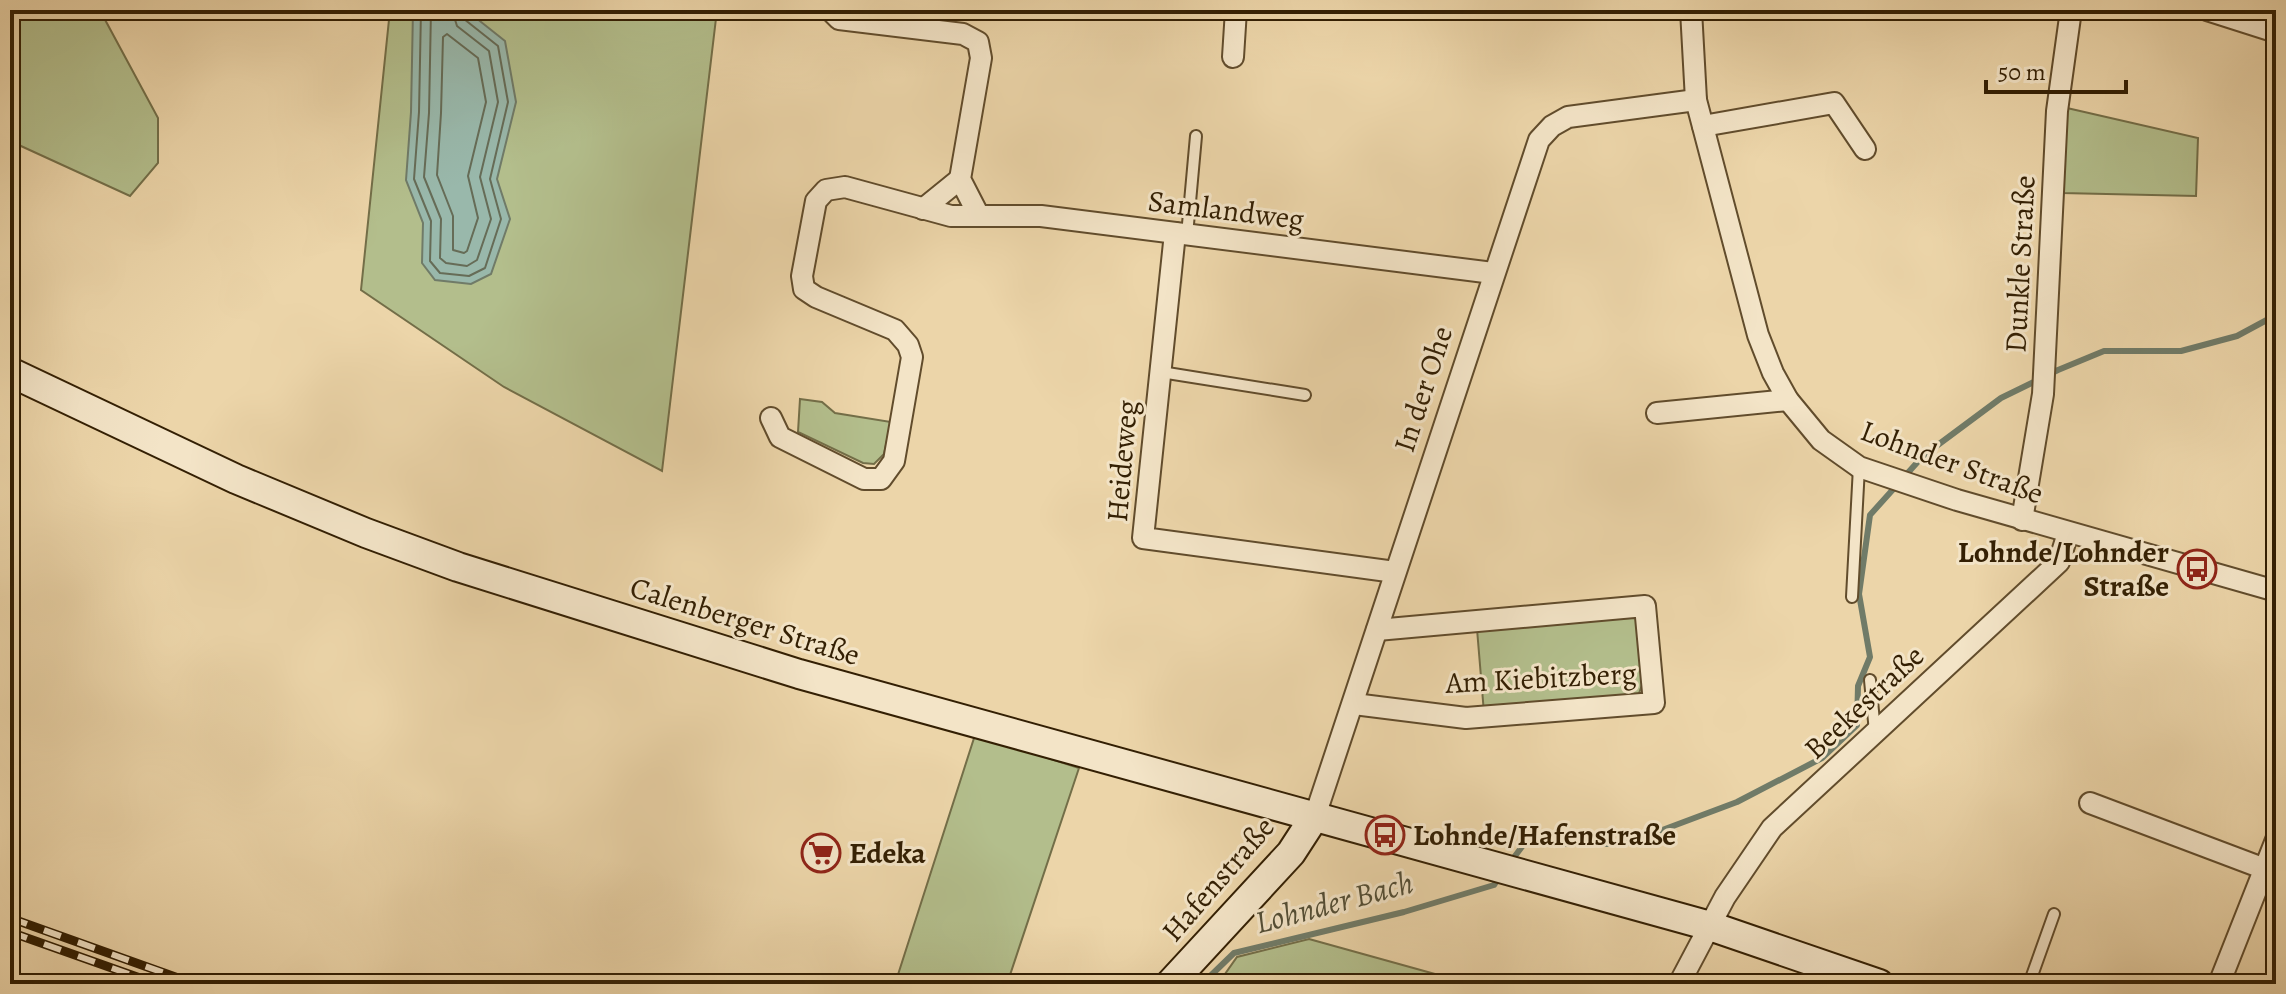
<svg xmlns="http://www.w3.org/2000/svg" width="2286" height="994" viewBox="0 0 2286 994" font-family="Alegreya,serif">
	<rect width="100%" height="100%" fill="#ecd5a9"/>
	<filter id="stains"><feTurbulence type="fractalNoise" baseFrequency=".0025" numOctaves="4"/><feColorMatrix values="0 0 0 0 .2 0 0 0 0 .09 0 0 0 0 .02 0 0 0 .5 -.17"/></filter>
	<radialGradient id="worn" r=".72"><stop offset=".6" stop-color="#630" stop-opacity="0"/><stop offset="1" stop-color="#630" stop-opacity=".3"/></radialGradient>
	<g fill="#b3be8c" stroke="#736e48" stroke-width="2">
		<path d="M10,10H96L103,16L158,118V163L130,196L10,141Z"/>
		<path d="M390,10H717L662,471L504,387L361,290Z"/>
		<path d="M2067,108L2198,138L2196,196L2062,193Z"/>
		<path d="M800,399L822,402L835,413L891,422L884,454L874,464L863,463L798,432Z"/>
		<path d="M1637,617L1643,682L1637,699L1484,713L1477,629Z"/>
		<path d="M975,735L1079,768L1007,984H895Z"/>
		<path d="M1309,939L1471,984H1218L1237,957Z"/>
	</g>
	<path fill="#99b8ab" stroke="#707b68" stroke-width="2" d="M413,10H466L505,41L516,102L497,179L510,219L491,274L471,284L435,280L422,263L423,223L406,180L411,112Z"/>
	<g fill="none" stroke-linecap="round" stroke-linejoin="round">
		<g stroke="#666c57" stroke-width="2">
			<path d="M421,10L419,112L414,179L431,221L430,261L440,273L469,276L485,268L501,219L490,179L508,102L498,46L464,19L462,10"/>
			<path d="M431,10L429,113L424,177L441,219L440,258L446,263L467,266L477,260L491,219L480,177L498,102L489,51L457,26L452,10"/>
			<path d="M447,34L478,58L486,102L468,176L478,218L467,251L464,253L453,250V216L437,175L441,113L443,37Z"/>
		</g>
		<g stroke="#707b68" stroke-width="6">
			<path d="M1905,476L1923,456L2001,398L2058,370L2104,351H2181L2237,336L2276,315"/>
			<path d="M1509,864L1524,844H1625L1737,802L1822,758L1857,725L1858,686L1870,657L1859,594L1870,515L1897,485"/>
			<path d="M1202,984L1234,953L1404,912L1494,885L1500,876"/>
		</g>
		<defs>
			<g id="lane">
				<path d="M1187,235L1196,136"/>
				<path d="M1161,372L1305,395"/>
				<path d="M1852,597L1859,467"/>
				<path d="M1870,680L1875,732"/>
				<path d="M2029,984L2054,914"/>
			</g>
			<g id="street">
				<path d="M830,10L839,19L963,34L978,42L981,58L960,179L979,216"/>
				<path d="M1691,10L1696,100L1758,335L1773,373L1788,400L1821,440L1859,467L1957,500L2276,591"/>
				<path d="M2207,10L2276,32"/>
				<path d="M1233,57L1236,10"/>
				<path d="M1703,126L1834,103L1865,149"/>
				<path d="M923,209L960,179"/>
				<path d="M1175,233L1143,538L1395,572"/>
				<path d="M1657,413L1788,400"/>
				<path d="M771,418L780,437L864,479H881L894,461L912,357L908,345L895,330L816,297L804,289L802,276L816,201L826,190L845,187L951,216H1041L1493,273"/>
				<path d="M2022,520L2043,394L2057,111L2071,10"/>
				<path d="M1354,704L1466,718L1654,703L1645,606L1377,630"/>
				<path d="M2090,803L2265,869"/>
				<path d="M1315,816L1539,140L1552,126L1568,117L1696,100"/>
				<path d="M1679,984L1725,897L1772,828L2059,562L2068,533"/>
				<path d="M2219,984L2276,840"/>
			</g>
			<g id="secondary">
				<path d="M10,372L236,479L366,533L458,567L799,674L1710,926L1879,984"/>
				<path d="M1170,984L1291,853L1315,816"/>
			</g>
		</defs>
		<use href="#lane" stroke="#614c2c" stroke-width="14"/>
		<use href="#street" stroke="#614c2c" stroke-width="24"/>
		<use href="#secondary" stroke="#331f03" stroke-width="32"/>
		<use href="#lane" stroke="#f3e4c7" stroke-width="10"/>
		<use href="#street" stroke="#f3e4c7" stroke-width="20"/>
		<use href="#secondary" stroke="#f3e4c7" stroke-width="28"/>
		<defs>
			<g id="rail">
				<path d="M10,918L195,984"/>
				<path d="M10,932L157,984"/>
				<path d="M10,982L15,984"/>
			</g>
		</defs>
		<use href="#rail" stroke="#331f03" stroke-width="9"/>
		<use href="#rail" stroke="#f3e4c7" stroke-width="6" stroke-dasharray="18" stroke-linecap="butt"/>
	</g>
	<defs>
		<symbol id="bus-ring" viewBox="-11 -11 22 22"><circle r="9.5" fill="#f3e4c7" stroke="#8f2418" stroke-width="1.5"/><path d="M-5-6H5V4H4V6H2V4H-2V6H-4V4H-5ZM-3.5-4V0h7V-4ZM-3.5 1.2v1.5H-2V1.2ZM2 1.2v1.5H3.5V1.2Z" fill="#8f2418"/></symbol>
		<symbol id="supermarket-ring" viewBox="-11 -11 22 22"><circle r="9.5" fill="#f3e4c7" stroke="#8f2418" stroke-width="1.5"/><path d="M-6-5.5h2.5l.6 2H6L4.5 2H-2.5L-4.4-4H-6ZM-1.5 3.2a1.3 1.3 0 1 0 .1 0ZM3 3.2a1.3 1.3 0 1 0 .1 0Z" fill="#8f2418"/></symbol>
	</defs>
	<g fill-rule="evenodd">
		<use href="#bus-ring" x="2175" y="547" width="44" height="44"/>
		<use href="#bus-ring" x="1363" y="813" width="44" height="44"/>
		<use href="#supermarket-ring" x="799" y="831" width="44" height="44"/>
	</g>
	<g text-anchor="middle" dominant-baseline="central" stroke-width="6" stroke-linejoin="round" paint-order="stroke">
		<g font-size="30" fill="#331f03" stroke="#f3e4c7">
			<text transform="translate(1226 210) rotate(7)">Samlandweg</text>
			<text transform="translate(2020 264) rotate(-87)">Dunkle Straße</text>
			<text transform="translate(1423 389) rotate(-72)">In der Ohe</text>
			<text transform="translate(1122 461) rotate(-85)">Heideweg</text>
			<text transform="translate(1952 462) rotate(20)">Lohnder Straße</text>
			<text transform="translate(745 621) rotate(17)">Calenberger Straße</text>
			<text transform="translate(1541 678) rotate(-3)">Am Kiebitzberg</text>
			<text transform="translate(1864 702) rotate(-43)">Beekestraße</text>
			<text transform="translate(1218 879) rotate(-49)">Hafenstraße</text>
		</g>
		<g font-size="30" font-weight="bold" fill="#331f03" stroke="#f3e4c7" text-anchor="start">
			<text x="2169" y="552" text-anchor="end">Lohnde/Lohnder<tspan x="2169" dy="34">Straße</tspan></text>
			<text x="1413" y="835">Lohnde/Hafenstraße</text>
			<text x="849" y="853">Edeka</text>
		</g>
		<g font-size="32" font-style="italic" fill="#524d35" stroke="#f3e4c7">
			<text transform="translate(1334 902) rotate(-15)">Lohnder Bach</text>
		</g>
	</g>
	<rect width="2286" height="994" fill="none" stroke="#ecd5a9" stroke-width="40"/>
	<rect x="12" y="12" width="2262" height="970" fill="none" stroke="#331f03" stroke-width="4"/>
	<rect x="20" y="20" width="2246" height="954" fill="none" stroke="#331f03" stroke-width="2"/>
	<path d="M1986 80v12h140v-12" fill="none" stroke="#331f03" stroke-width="4"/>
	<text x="1998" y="80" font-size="24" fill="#331f03" stroke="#f3e4c7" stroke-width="6" paint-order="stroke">50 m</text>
	<rect width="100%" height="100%" filter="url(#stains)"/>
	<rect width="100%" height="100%" fill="url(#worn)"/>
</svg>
